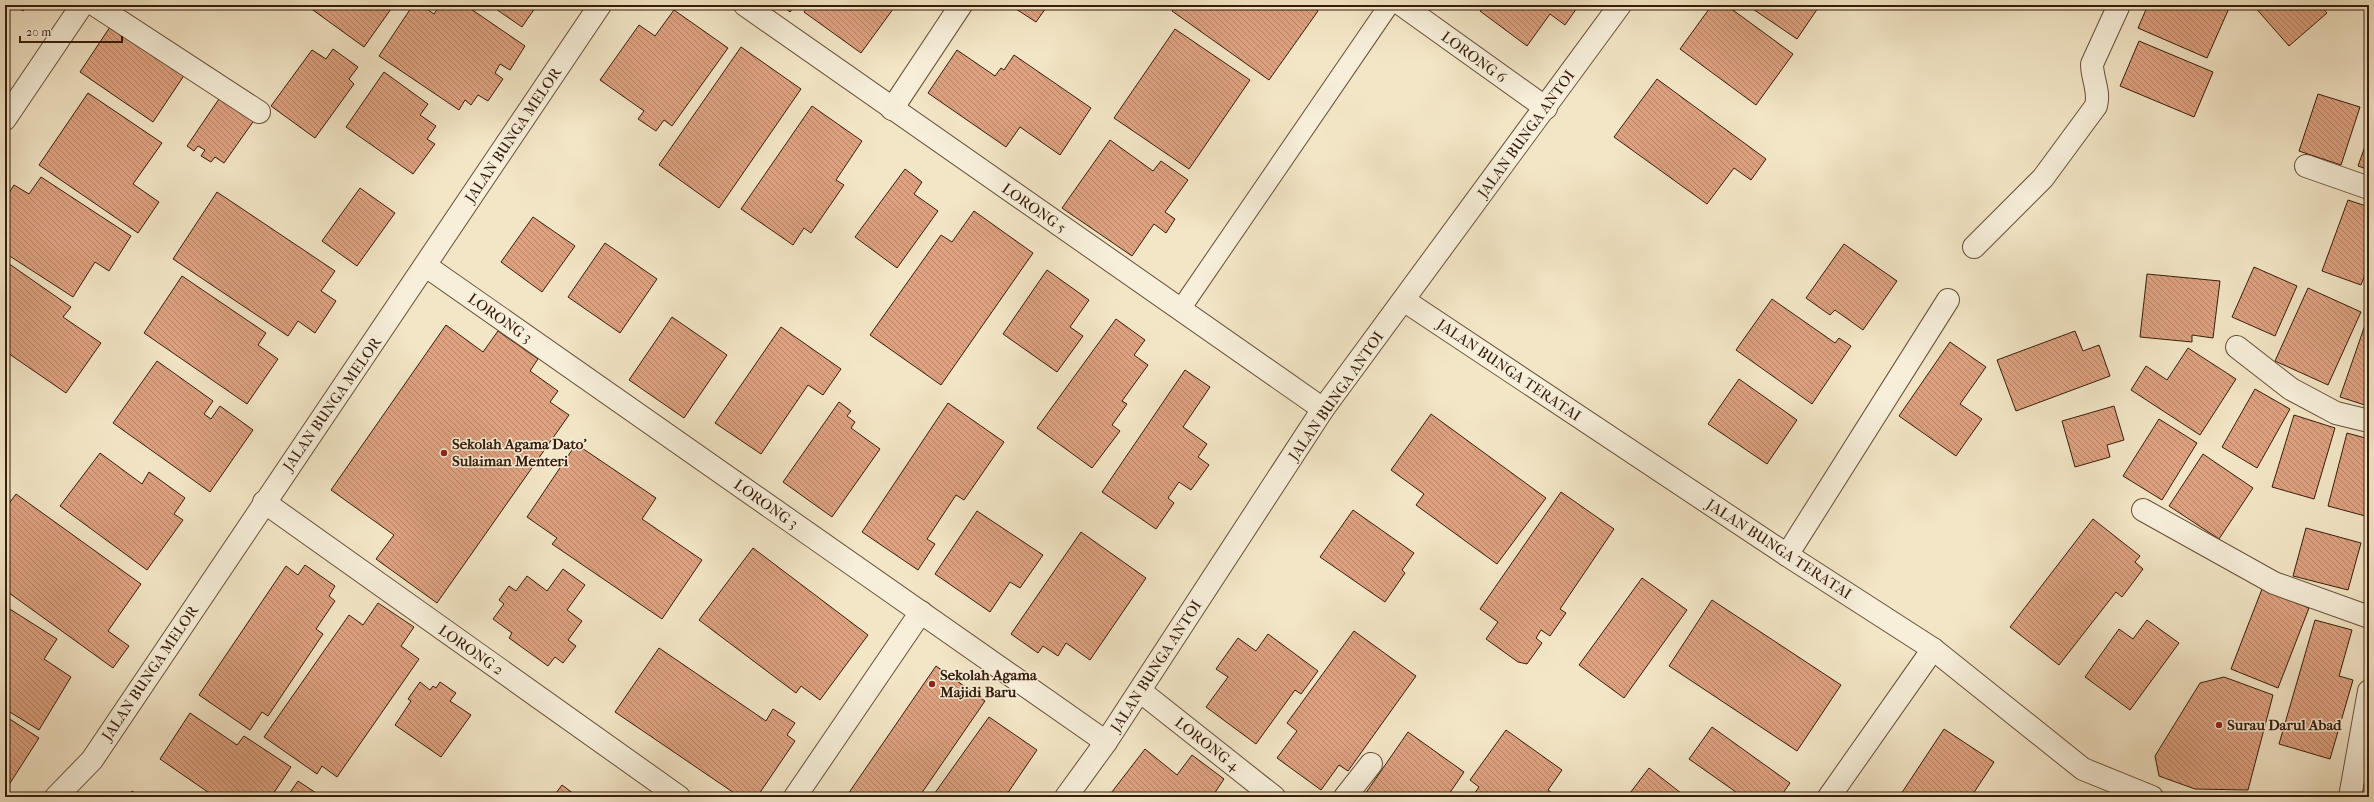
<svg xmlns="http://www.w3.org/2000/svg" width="2374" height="802" viewBox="0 0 2374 802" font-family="'IM FELL French Canon',serif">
	<defs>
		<pattern id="building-back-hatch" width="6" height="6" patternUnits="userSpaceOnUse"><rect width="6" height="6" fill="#dea281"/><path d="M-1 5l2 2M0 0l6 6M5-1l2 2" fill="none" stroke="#b58368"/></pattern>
	</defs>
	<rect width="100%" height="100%" fill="#f3e6c6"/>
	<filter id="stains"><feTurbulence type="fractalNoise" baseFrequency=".005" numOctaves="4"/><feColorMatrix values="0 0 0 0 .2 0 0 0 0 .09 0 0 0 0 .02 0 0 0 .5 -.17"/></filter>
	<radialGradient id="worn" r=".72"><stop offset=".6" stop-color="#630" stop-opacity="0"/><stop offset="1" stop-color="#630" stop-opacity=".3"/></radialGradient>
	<g fill="url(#building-back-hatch)" stroke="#381c0a">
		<path d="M5,5H12L7,13L5,12Z"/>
		<path d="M15,5H27L23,11Z"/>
		<path d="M306,5H385L391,9L364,47Z"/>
		<path d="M413,5H421L434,14L440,5H465L525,46L510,70L500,64L495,73L503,79L488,101L478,95L471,105L465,100L459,110L379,56Z"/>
		<path d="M490,5H537L522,27Z"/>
		<path d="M781,5H795L790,12Z"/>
		<path d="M809,5H896L861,53L804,12Z"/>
		<path d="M1019,5H1048L1036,22L1016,9Z"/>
		<path d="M1177,5H1309L1318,11L1269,80L1172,11Z"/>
		<path d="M1484,5H1579L1565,25L1550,14L1527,46L1480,11Z"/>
		<path d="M1712,5H1726L1793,54L1756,105L1680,49Z"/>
		<path d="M1747,5H1820L1797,39Z"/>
		<path d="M2148,5H2227L2230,6L2207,58L2138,28Z"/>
		<path d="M2253,5H2320L2327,13L2289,46Z"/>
		<path d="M674,10L728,48L672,126L664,120L656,131L638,119L644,111L600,80L639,25L655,36Z"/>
		<path d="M112,24L185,74L153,122L80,72Z"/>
		<path d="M1175,29L1250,80L1189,169L1114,118Z"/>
		<path d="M2139,41L2213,72L2194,117L2120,86Z"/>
		<path d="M741,47L801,89L719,208L659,165Z"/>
		<path d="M333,49L358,67L349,79L354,84L315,138L271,106L312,50L326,59Z"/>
		<path d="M957,50L995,76L1001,68L1004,70L1014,55L1091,108L1060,155L1020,127L1006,147L928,93Z"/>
		<path d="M384,72L428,104L420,115L436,126L427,139L435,144L413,174L346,127Z"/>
		<path d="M1657,79L1766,159L1751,180L1734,168L1707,204L1614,137Z"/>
		<path d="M88,93L162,143L133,184L159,202L138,233L39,165Z"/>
		<path d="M2318,94L2360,107L2341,165L2299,151Z"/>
		<path d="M221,96L255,119L224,163L215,157L211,162L201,156L205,150L198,146L194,151L187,146Z"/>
		<path d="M812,106L862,141L836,180L844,185L811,233L804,228L793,245L741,209Z"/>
		<path d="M2369,135V170L2358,166Z"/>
		<path d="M1110,140L1153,171L1161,161L1188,180L1165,212L1175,219L1166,233L1154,224L1132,256L1062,208Z"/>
		<path d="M905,169L922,182L914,194L938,211L897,268L855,237Z"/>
		<path d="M41,177L131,236L109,271L95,262L73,297L5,253V199L14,185L29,194Z"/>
		<path d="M360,188L395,213L357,266L322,241Z"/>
		<path d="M217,192L335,271L321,291L336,301L315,333L298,321L288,336L173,259Z"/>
		<path d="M2348,200L2369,207V264L2361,285L2322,271Z"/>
		<path d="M974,211L1033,253L941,385L870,335L941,235L952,242Z"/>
		<path d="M533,217L575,246L542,292L501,262Z"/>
		<path d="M605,243L657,279L620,333L568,297Z"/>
		<path d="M1844,244L1897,281L1863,330L1835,310L1830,315L1806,298Z"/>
		<path d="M5,261L71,307L63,317L101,343L66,393L5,351Z"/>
		<path d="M2254,267L2297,286L2275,336L2232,317Z"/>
		<path d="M1047,270L1089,300L1070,327L1083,336L1057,372L1003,334Z"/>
		<path d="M2147,274L2220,281L2213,338L2192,335V342L2140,337Z"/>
		<path d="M182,276L266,333L258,345L278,359L247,404L144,333Z"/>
		<path d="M2308,288L2361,312L2328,385L2275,361Z"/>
		<path d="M1772,299L1835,343L1839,338L1851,346L1812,404L1736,350Z"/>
		<path d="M672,317L727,355L684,418L629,380Z"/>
		<path d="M1116,319L1145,340L1134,355L1148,365L1122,401L1127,404L1112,425L1120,431L1092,468L1037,428Z"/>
		<path d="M446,325L483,352L498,331L538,359L530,371L558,391L550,402L569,415L437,603L376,559L394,535L331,490Z"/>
		<path d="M2365,325L2369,326L2368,406L2340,397Z"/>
		<path d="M781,327L841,369L823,395L808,385L761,454L715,423Z"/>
		<path d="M2075,331L2083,351L2099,345L2110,376L2016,411L1997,360Z"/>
		<path d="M1950,342L1986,367L1960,404L1982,419L1956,456L1899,416Z"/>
		<path d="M2188,348L2236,379L2200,435L2131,390L2146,366L2167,380Z"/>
		<path d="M157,361L213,401L204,414L211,419L220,406L253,430L210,492L113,423Z"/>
		<path d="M1185,370L1210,387L1183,427L1207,444L1198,457L1209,465L1191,490L1179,482L1168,498L1174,503L1156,529L1102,492Z"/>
		<path d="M1739,379L1797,420L1767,464L1708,424Z"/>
		<path d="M2255,389L2290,409L2257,468L2222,447Z"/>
		<path d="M839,402L851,411L847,416L855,422L851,428L880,449L832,517L783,482Z"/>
		<path d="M948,403L1004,442L964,500L956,495L927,539L935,544L918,570L862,532Z"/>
		<path d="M2114,406L2124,440L2107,445L2110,457L2075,467L2062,421Z"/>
		<path d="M1431,414L1546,498L1497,564L1416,505L1424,494L1391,470Z"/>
		<path d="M2294,415L2335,428L2314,499L2272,487Z"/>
		<path d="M2159,419L2197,443L2162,500L2123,476Z"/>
		<path d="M2347,433L2369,439V517L2328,506Z"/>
		<path d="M576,444L656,498L642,519L702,560L662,619L552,544L557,538L527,517Z"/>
		<path d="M100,453L142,484L149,472L185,498L174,514L183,520L147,570L60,506Z"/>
		<path d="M2203,454L2253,488L2219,539L2169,506Z"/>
		<path d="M1561,492L1614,529L1560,609L1566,613L1550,636L1541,630L1536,638L1542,643L1527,664L1518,662L1486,639L1498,622L1480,609Z"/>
		<path d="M16,494L141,584L108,631L129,646L113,668L5,590V509Z"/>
		<path d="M1353,510L1414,553L1402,570L1405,573L1385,602L1320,557Z"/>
		<path d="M977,511L1043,555L1020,588L1010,582L990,612L935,574Z"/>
		<path d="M2093,519L2140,556L2135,562L2143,569L2122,597L2116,592L2059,665L2010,627Z"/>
		<path d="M2306,528L2361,543L2348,590L2293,576Z"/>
		<path d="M1081,532L1146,578L1090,660L1066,643L1058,656L1043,646L1038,653L1011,634Z"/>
		<path d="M753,548L868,635L820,700L801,686L796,693L699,620Z"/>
		<path d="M305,565L335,586L329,596L335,601L316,629L323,634L268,716L262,712L250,730L199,695L286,566L298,575Z"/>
		<path d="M563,569L585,585L567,610L582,621L568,640L576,646L563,663L555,657L548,666L509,638L512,633L493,619L504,604L499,600L509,586L516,591L527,576L547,591Z"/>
		<path d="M1642,578L1687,610L1624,698L1579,665Z"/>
		<path d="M2262,589L2309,608L2278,688L2231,669Z"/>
		<path d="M1712,600L1841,685L1797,751L1669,666Z"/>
		<path d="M378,603L414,627L401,646L419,659L337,777L322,766L317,774L264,737L349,615L363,625Z"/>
		<path d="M5,606L57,639L44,659L71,677L39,730L5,709Z"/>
		<path d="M2147,620L2179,643L2130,710L2085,677L2119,629L2133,639Z"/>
		<path d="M2315,620L2352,630L2339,676L2353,680L2330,759L2279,744Z"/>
		<path d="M1354,631L1416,676L1348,771L1339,765L1321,790L1277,758L1297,731L1287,723Z"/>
		<path d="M1268,634L1318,671L1301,694L1295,690L1256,744L1206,707L1228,677L1216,669L1238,638L1256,651Z"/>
		<path d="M659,648L766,721L773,709L795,723L787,735L795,741L757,797H740L615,712Z"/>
		<path d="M936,666L985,701L919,797H846Z"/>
		<path d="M2224,677L2273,695L2248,790L2195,789L2159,776L2155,756L2200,683Z"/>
		<path d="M420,682L430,690L433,686L436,688L440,682L456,693L450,701L471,715L441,757L395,725L411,701L408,699Z"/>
		<path d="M190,713L237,745L244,736L291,767L271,797H215L160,759Z"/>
		<path d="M5,716L39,738L5,791Z"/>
		<path d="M989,717L1037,750L1005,797H932Z"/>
		<path d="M1712,727L1790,783L1781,796L1783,797H1743L1689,759Z"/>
		<path d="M1944,729L1994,762L1971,797H1899Z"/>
		<path d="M1506,730L1562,770L1548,790L1558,797H1472L1479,787L1470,780Z"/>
		<path d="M1408,732L1464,772L1447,797H1363Z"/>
		<path d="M1145,749L1177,775L1192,755L1224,779L1212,797H1108Z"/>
		<path d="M2369,753V784L2365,767Z"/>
		<path d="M1649,768L1686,797H1627Z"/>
		<path d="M298,781L322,797H287Z"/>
		<path d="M562,785L578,797H553Z"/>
		<path d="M132,791L141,797H128Z"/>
	</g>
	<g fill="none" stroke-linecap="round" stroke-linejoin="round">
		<defs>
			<path id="lane" d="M1180,310L1389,5"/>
			<g id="street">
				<path d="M95,5L259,112"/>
				<path d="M745,5L1323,409"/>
				<path d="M1402,5L1546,108"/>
				<path d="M892,109L961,5"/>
				<path d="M5,119L82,5"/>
				<path d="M2306,166L2369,188"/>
				<path d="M1974,247L2043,178L2096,106C2100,91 2092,79 2092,64L2119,5"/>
				<path d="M426,266L1106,742"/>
				<path d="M1405,301L1787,555L1933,649L2083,769L2152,797"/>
				<path d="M2237,347L2291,389L2336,413L2369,421"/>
				<path d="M264,502L679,797"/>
				<path d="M2143,510L2274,583L2369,617"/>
				<path d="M1787,555L1948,300"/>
				<path d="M1140,691L1274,797"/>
				<path d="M56,797L92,760L600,5"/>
				<path d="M795,797L921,612"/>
				<path d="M1066,797L1106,742L1323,409L1620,5"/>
				<path d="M1345,797L1371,764"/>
				<path d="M1829,797L1933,649"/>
				<path d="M2350,797L2369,691"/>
			</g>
		</defs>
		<use href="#lane" stroke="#674e39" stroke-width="21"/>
		<use href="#street" stroke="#674e39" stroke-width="24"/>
		<use href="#lane" stroke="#f7efda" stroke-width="19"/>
		<use href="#street" stroke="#f7efda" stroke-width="22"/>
	</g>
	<g fill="#8f2418" stroke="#f7efda" stroke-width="1.5">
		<circle cx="444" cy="453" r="4"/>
		<circle cx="932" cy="684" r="4"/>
		<circle cx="2219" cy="725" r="4"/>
	</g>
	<g text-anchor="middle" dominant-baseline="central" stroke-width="3" stroke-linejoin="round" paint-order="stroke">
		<g font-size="15" fill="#381c0a" stroke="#f7efda">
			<text transform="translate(1474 57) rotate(36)">LORONG 6</text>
			<text transform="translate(1526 134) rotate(-54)">JALAN BUNGA ANTOI</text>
			<text transform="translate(513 135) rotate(-56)">JALAN BUNGA MELOR</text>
			<text transform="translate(1034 208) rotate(35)">LORONG 5</text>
			<text transform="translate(500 318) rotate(35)">LORONG 3</text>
			<text transform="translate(1509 370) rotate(34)">JALAN BUNGA TERATAI</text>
			<text transform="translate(1336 396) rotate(-55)">JALAN BUNGA ANTOI</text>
			<text transform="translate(332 404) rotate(-55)">JALAN BUNGA MELOR</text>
			<text transform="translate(766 504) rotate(35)">LORONG 3</text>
			<text transform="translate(1779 549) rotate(33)">JALAN BUNGA TERATAI</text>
			<text transform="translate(471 650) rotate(35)">LORONG 2</text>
			<text transform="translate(1156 666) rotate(-57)">JALAN BUNGA ANTOI</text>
			<text transform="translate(150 673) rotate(-56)">JALAN BUNGA MELOR</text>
			<text transform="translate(1207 744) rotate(38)">LORONG 4</text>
		</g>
		<g font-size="15" font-weight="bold" fill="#381c0a" stroke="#f7efda" text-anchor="start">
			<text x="452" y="444">Sekolah Agama Dato'<tspan x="452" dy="17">Sulaiman Menteri</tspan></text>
			<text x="940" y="675">Sekolah Agama<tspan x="940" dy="17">Majidi Baru</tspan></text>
			<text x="2227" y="725">Surau Darul Abad</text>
		</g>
	</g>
	<rect width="2374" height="802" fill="none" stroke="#f3e6c6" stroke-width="20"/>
	<rect x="6" y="6" width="2362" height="790" fill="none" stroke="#381c0a" stroke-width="2"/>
	<rect x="10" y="10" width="2354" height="782" fill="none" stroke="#381c0a"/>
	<path d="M20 36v6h102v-6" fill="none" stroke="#381c0a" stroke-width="2"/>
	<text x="26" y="36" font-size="12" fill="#381c0a" stroke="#f7efda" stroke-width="3" paint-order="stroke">20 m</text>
	<rect width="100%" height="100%" filter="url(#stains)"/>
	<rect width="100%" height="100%" fill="url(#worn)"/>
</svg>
